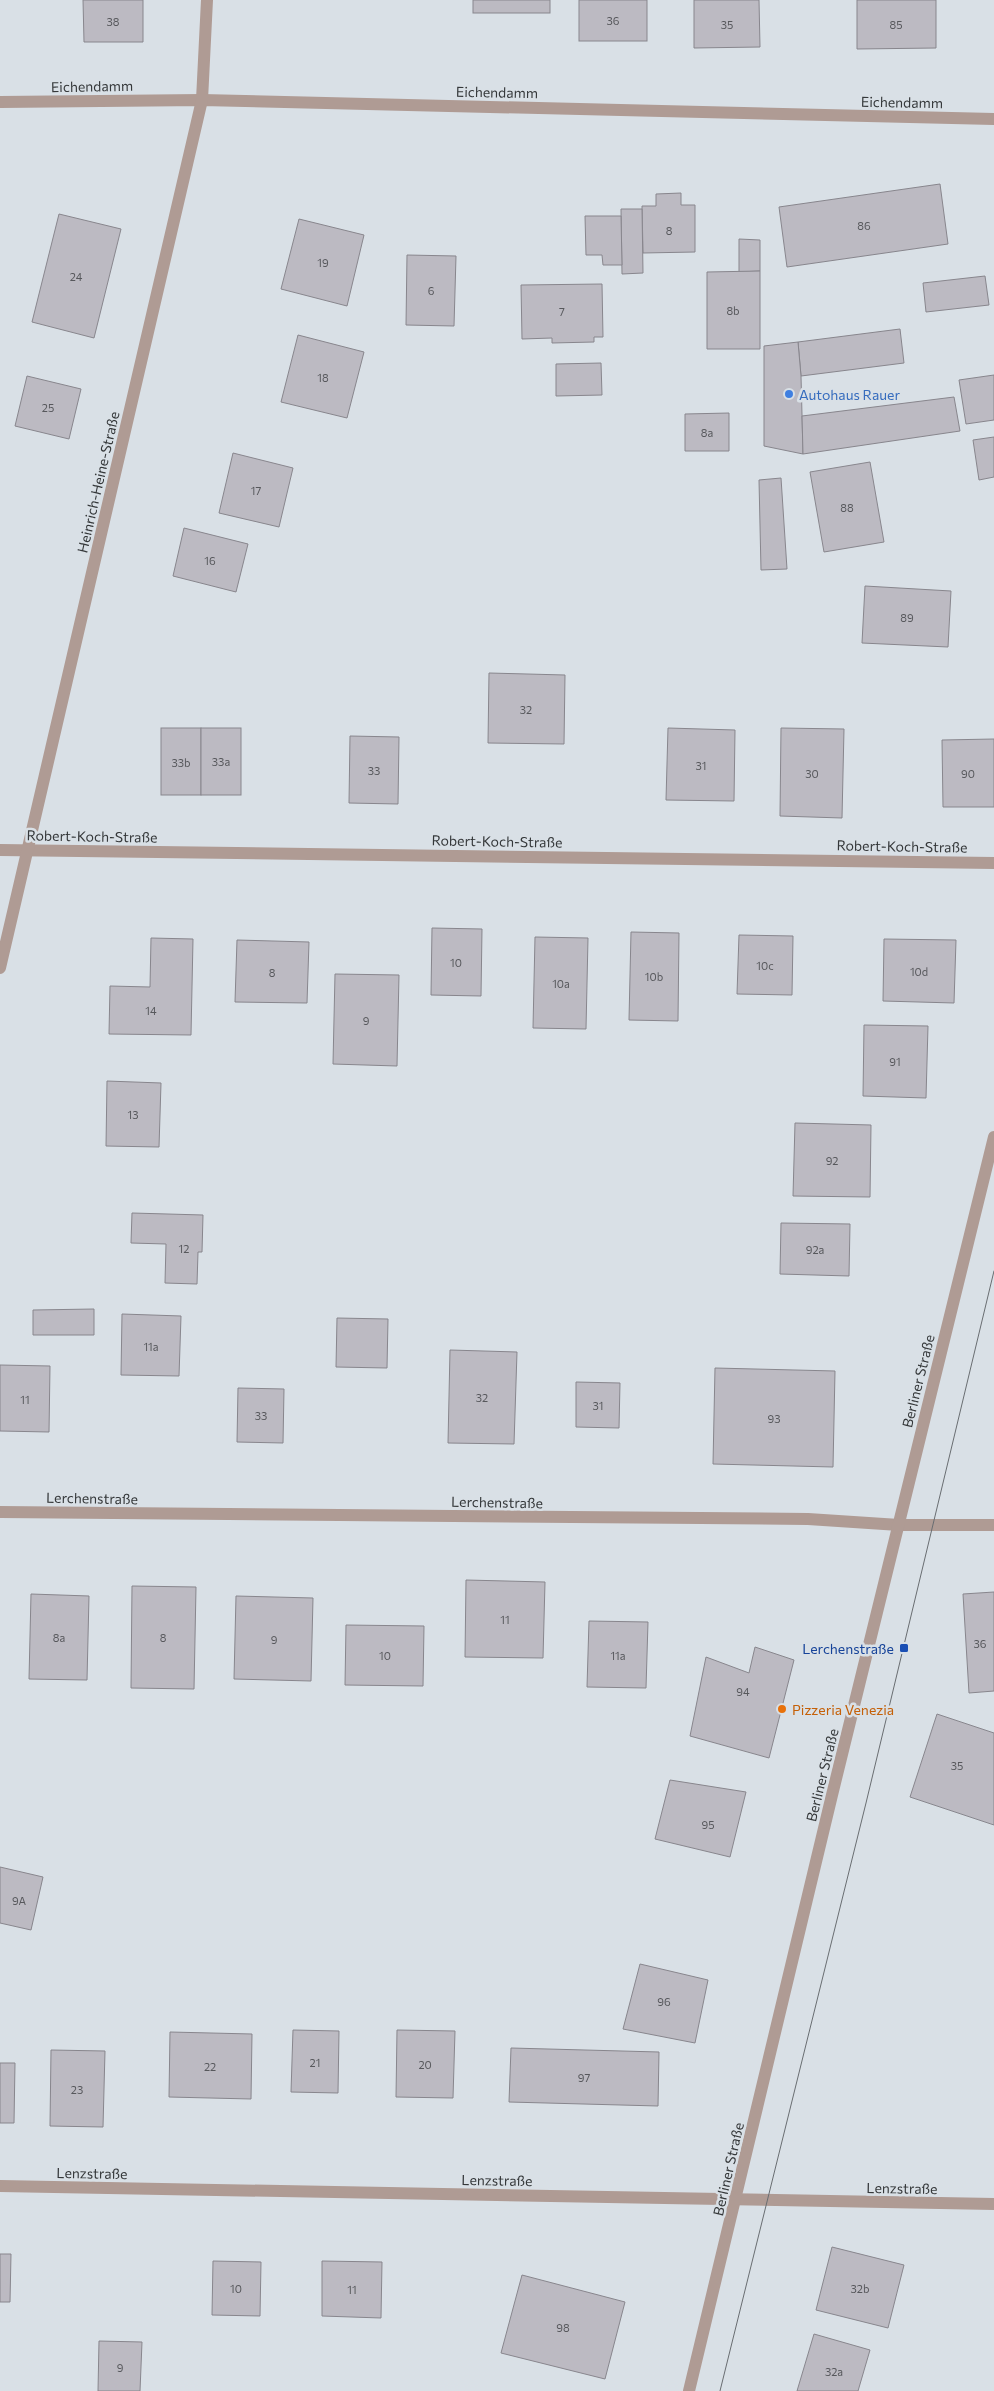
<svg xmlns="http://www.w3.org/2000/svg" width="994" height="2391" viewBox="0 0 994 2391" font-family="Commissioner,sans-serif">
	<rect width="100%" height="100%" fill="#d9e0e6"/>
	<g fill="#bcbac2" stroke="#88868d">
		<path d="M83,0H143V42H84Z"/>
		<rect x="473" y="0" width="77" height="13"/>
		<rect x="579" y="0" width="68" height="41"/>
		<path d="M694,0H759L760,47L694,48Z"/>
		<path d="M857,0H936V48L857,49Z"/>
		<path d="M940,184L948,244L787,267L779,207Z"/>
		<path d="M681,193V205H695V252L643,253L642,206H656V194Z"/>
		<path d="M621,209H642L643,273L622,274Z"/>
		<path d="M59,214L121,229L94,338L32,322Z"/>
		<path d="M585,216H621L622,265H603L602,255H586Z"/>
		<path d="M299,219L364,235L347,306L281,289Z"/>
		<path d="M739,239L760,240V271L739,272Z"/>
		<path d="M407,255L456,256L454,326L406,325Z"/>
		<path d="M760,271V349H707V272Z"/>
		<path d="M985,276L989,305L926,312L923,283Z"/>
		<path d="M602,284L603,337H594V342L552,343V338L522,339L521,285Z"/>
		<path d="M900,329L904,363L801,376L798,342Z"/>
		<path d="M298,335L364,352L347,418L281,402Z"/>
		<path d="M798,342L801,376L803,454L764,446V346Z"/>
		<path d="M601,363L602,395L556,396V364Z"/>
		<path d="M994,375V420L966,424L959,380Z"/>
		<path d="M27,376L81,389L69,439L15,426Z"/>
		<path d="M954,397L960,431L803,454L802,416Z"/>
		<path d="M729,413V451H685V414Z"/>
		<path d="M994,437V477L979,480L973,440Z"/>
		<path d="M233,453L293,468L279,527L219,513Z"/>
		<path d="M870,462L884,542L824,552L810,472Z"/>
		<path d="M781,478L787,569L761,570L759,480Z"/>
		<path d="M184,528L248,544L236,592L173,576Z"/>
		<path d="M865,586L951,591L948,647L862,643Z"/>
		<path d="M489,673L565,675L564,744L488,743Z"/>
		<rect x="161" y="728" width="40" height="67"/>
		<rect x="201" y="728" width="40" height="67"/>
		<path d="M668,728L735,730L734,801L666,800Z"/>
		<path d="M781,728L844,729L842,818L780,816Z"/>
		<path d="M350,736L399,737L398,804L349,803Z"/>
		<path d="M994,739V807H943L942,740Z"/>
		<path d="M432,928L482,929L481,996L431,995Z"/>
		<path d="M631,932L679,933L678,1021L629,1020Z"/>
		<path d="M739,935L793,936L792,995L737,994Z"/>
		<path d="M535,937L588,938L586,1029L533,1028Z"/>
		<path d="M151,938L193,939L191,1035L109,1034L110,986L150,987Z"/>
		<path d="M884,939L956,940L954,1003L883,1001Z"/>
		<path d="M237,940L309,942L307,1003L235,1002Z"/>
		<path d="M335,974L399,975L397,1066L333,1064Z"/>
		<path d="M864,1025L928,1026L926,1098L863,1096Z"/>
		<path d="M107,1081L161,1083L159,1147L106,1146Z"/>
		<path d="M795,1123L871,1125L870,1197L793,1196Z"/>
		<path d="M132,1213L203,1215L202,1252H198L197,1284L165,1283L166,1244L131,1243Z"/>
		<path d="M781,1223L850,1224L849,1276L780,1274Z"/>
		<path d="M94,1309V1335H33V1310Z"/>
		<path d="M122,1314L181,1316L179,1376L121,1375Z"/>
		<path d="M337,1318L388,1319L387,1368L336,1367Z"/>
		<path d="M450,1350L517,1352L514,1444L448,1443Z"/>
		<path d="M0,1365L50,1366L49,1432L0,1431Z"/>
		<path d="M715,1368L835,1371L833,1467L713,1464Z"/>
		<path d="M576,1382L620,1383L619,1428L576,1427Z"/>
		<path d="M238,1388L284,1389L283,1443L237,1442Z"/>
		<path d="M466,1580L545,1582L543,1658L465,1657Z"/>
		<path d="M132,1586L196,1587L194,1689L131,1688Z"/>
		<path d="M994,1592V1691L969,1693L963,1594Z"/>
		<path d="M31,1594L89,1596L87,1680L29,1679Z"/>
		<path d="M236,1596L313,1598L311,1681L234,1679Z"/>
		<path d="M589,1621L648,1622L646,1688L587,1687Z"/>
		<path d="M346,1625L424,1626L423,1686L345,1685Z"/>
		<path d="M755,1647L794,1660L769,1758L690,1736L706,1657L749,1673Z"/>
		<path d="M937,1714L994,1733V1825L910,1797Z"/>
		<path d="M670,1780L746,1792L730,1857L655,1839Z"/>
		<path d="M0,1867L43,1877L31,1930L0,1923Z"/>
		<path d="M640,1964L708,1980L695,2043L623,2029Z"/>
		<path d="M293,2030L339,2031L338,2093L291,2092Z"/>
		<path d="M397,2030L455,2031L453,2098L396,2097Z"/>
		<path d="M170,2032L252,2034L251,2099L169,2097Z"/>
		<path d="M511,2048L659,2052L658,2106L509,2102Z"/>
		<path d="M51,2050L105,2051L103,2127L50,2126Z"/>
		<path d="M0,2063H15L14,2123H0Z"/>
		<path d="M832,2247L904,2265L888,2328L816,2310Z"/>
		<path d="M0,2254H11L10,2302H0Z"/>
		<path d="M213,2261L261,2262L260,2316L212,2315Z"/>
		<path d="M322,2261L382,2262L381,2318L322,2316Z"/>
		<path d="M522,2275L625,2302L605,2379L501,2353Z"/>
		<path d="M814,2334L870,2350L858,2391H797Z"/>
		<path d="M99,2341L142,2342L140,2391H98Z"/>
	</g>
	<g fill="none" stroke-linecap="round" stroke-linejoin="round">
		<g stroke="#af9b94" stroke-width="12">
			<path d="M0,102L202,100L994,119"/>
			<path d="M0,850L994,863"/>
			<path d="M0,968L202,100L207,0"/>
			<path d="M0,1512L808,1519L899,1525H994"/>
			<path d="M0,2186L994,2204"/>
		</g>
		<path stroke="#af9b94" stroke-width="12" d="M689,2391L832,1795L994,1137"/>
		<path stroke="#696d71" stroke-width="1" d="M720,2391L866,1803L994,1271"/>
	</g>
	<circle fill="#3f7fe0" stroke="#d9e0e6" stroke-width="2" cx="789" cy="394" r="5"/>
	<rect fill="#1a4fb4" stroke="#d9e0e6" stroke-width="2" x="899" y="1643" width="10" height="10" rx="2.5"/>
	<circle fill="#e8710a" stroke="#d9e0e6" stroke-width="2" cx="782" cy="1709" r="5"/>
	<g text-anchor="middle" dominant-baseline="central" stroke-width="5" stroke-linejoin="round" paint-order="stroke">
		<g font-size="11" fill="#57585c">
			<text x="613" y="20">36</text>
			<text x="113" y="21">38</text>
			<text x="727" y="24">35</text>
			<text x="896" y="24">85</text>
			<text x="864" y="225">86</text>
			<text x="669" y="230">8</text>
			<text x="323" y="262">19</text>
			<text x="76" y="276">24</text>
			<text x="431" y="290">6</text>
			<text x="733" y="310">8b</text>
			<text x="562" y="311">7</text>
			<text x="323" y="377">18</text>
			<text x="48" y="407">25</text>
			<text x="707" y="432">8a</text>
			<text x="256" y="490">17</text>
			<text x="847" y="507">88</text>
			<text x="210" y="560">16</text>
			<text x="907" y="617">89</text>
			<text x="526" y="709">32</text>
			<text x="221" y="761">33a</text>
			<text x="181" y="762">33b</text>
			<text x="701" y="765">31</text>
			<text x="374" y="770">33</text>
			<text x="812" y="773">30</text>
			<text x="968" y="773">90</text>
			<text x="456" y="962">10</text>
			<text x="765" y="965">10c</text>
			<text x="919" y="971">10d</text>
			<text x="272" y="972">8</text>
			<text x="654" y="976">10b</text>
			<text x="561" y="983">10a</text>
			<text x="151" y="1010">14</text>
			<text x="366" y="1020">9</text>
			<text x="895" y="1061">91</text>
			<text x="133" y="1114">13</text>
			<text x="832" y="1160">92</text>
			<text x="184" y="1248">12</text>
			<text x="815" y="1249">92a</text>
			<text x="151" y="1346">11a</text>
			<text x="482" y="1397">32</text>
			<text x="25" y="1399">11</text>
			<text x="598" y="1405">31</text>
			<text x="261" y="1415">33</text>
			<text x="774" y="1418">93</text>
			<text x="505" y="1619">11</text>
			<text x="59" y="1637">8a</text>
			<text x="163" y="1637">8</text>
			<text x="274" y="1639">9</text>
			<text x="980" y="1643">36</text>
			<text x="385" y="1655">10</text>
			<text x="618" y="1655">11a</text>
			<text x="743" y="1691">94</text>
			<text x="957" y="1765">35</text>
			<text x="708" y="1824">95</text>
			<text x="19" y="1900">9A</text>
			<text x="664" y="2001">96</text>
			<text x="315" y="2062">21</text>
			<text x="425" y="2064">20</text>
			<text x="210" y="2066">22</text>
			<text x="584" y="2077">97</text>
			<text x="77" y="2089">23</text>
			<text x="236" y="2288">10</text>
			<text x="860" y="2288">32b</text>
			<text x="352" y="2289">11</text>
			<text x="563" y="2327">98</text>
			<text x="120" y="2367">9</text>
			<text x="834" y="2371">32a</text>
		</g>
		<g font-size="14" fill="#35383a" stroke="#d9e0e6">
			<text transform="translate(92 86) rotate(-1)">Eichendamm</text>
			<text transform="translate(497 92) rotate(1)">Eichendamm</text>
			<text transform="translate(902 102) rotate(1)">Eichendamm</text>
			<text transform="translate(98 482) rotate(-77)">Heinrich-Heine-Straße</text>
			<text transform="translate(92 836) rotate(1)">Robert-Koch-Straße</text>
			<text transform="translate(497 841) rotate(1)">Robert-Koch-Straße</text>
			<text transform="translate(902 846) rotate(1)">Robert-Koch-Straße</text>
			<text transform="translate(918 1381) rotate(-76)">Berliner Straße</text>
			<text transform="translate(92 1498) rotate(1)">Lerchenstraße</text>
			<text transform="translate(497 1502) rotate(1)">Lerchenstraße</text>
			<text transform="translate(822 1775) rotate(-76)">Berliner Straße</text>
			<text transform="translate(728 2169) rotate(-77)">Berliner Straße</text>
			<text transform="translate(92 2173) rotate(1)">Lenzstraße</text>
			<text transform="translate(497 2180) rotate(1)">Lenzstraße</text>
			<text transform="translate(902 2188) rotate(1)">Lenzstraße</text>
		</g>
		<g font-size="14" fill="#366cbe" stroke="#d9e0e6" text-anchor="start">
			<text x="799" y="394">Autohaus Rauer</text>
		</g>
		<g font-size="14" fill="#164399" stroke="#d9e0e6" text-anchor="end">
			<text x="894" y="1648">Lerchenstraße</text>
		</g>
		<g font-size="14" fill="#c56008" stroke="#d9e0e6" text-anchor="start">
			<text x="792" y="1709">Pizzeria Venezia</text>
		</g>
	</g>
</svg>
